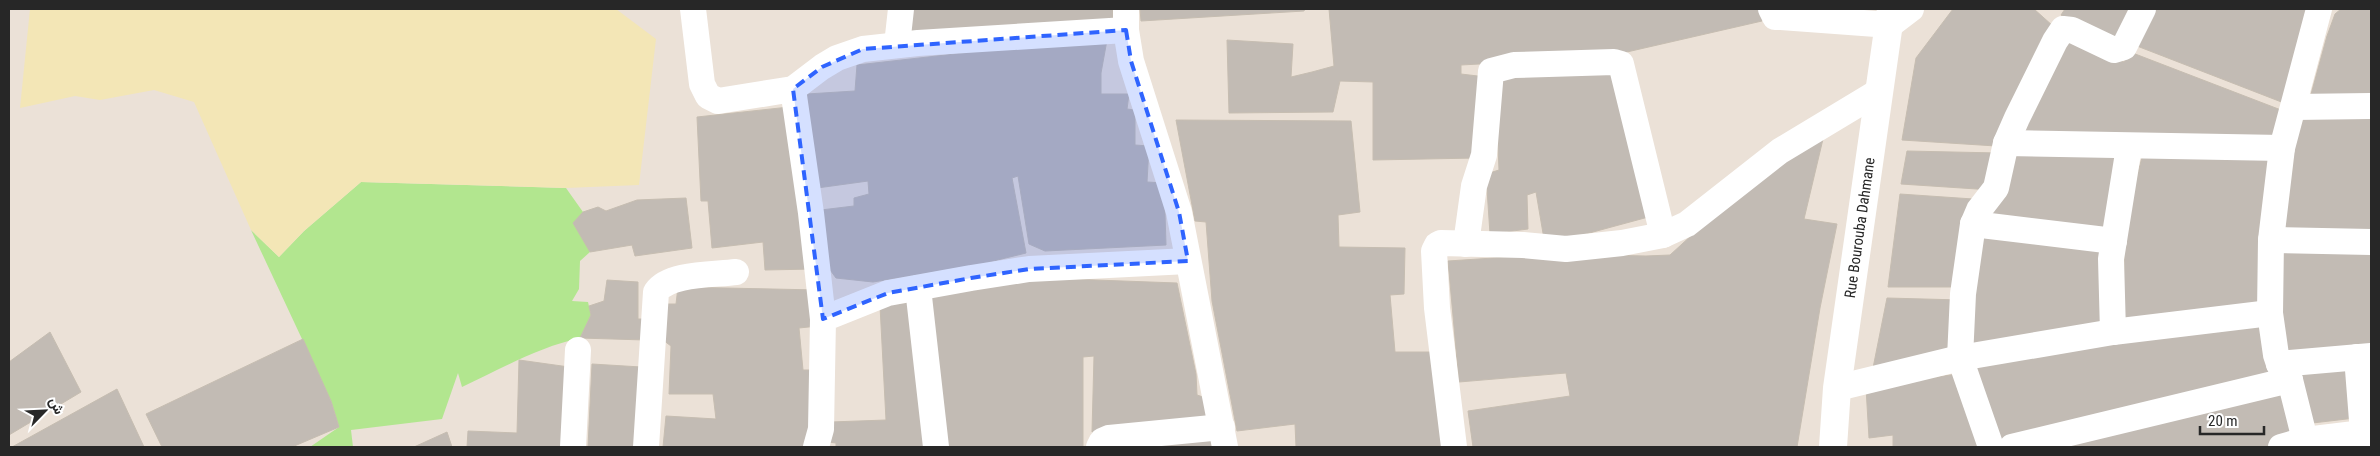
<svg xmlns="http://www.w3.org/2000/svg" width="2380" height="456" viewBox="0 0 2380 456" font-family="'Roboto Condensed',Vazirmatn,sans-serif">
	<rect width="100%" height="100%" fill="#ebe1d7"/>
	<path fill="#b2e68f" d="M361,182L566,188L583,212L590,252L580,261L579,289L572,301L588,302L591,315L580,338C539,347 500,369 462,387L458,373L442,419L351,430L353,447H310L339,427L331,401L251,230L279,257L304,231Z"/>
	<path fill="#f3e6b6" d="M30,9H616L656,39L639,185L566,188L361,182L304,231L279,257L251,230L194,102L154,90L100,100L75,96L20,108Z"/>
	<g fill="#c2bbb4" stroke="#c6bdb1">
		<path d="M907,9H1113V21L905,32Z"/>
		<path d="M1140,9H1305L1304,11L1141,21Z"/>
		<path d="M1329,9H1763L1762,21L1605,57L1461,65V74L1486,77L1476,158L1373,160V82L1340,81L1333,112L1229,113L1227,40L1293,44L1291,77L1312,72L1334,66Z"/>
		<path d="M1953,9H2034L2053,26L1996,146L1902,140L1916,58Z"/>
		<path d="M2065,9H2136L2118,47L2061,15Z"/>
		<path d="M2152,9H2309L2284,103L2137,46Z"/>
		<path d="M2341,9H2371V99L2310,98L2327,36L2335,14Z"/>
		<path d="M2068,38L2124,62L2130,52L2281,110L2273,140L2020,132Z"/>
		<path d="M1107,40L1101,73V94H1129L1127,109L1135,110V145L1149,146L1147,182L1164,183L1166,245L1045,251L1029,244L1018,176L1012,178L1026,253L977,265L873,282L836,278L828,267L821,210L854,206V198L869,194L868,181L817,188L807,94L855,91L857,65L999,49Z"/>
		<path d="M1620,67L1652,216L1545,245L1536,192L1527,195L1528,229L1490,234L1486,174L1499,170L1495,75Z"/>
		<path d="M789,107L813,269L765,270L763,242L712,248L708,201H701L697,117Z"/>
		<path d="M2305,113L2371,114V230L2282,236L2291,153Z"/>
		<path d="M1176,120L1351,121L1360,212L1338,215L1339,247L1405,248L1404,294L1390,295L1395,352H1438L1442,446L1296,447L1295,424L1237,431L1212,301L1206,222L1195,221Z"/>
		<path d="M1823,139L1804,219L1837,224L1820,308L1797,447H1473L1468,411L1570,396L1566,373L1459,382L1448,261L1554,254L1646,256L1670,255L1751,181Z"/>
		<path d="M1907,151L1998,153L1992,190L1901,184Z"/>
		<path d="M2006,151H2121L2110,235L1990,222Z"/>
		<path d="M2143,154L2271,156L2265,310L2122,322L2126,216Z"/>
		<path d="M1900,194L1973,199L1960,287H1888Z"/>
		<path d="M686,198L692,248L635,256L632,245L590,252L573,223L583,212L598,207L606,211L637,200Z"/>
		<path d="M1978,227L2105,247L2110,330L1962,356Z"/>
		<path d="M2280,249L2371,252V350L2284,359Z"/>
		<path d="M1041,278L1177,283L1196,374L1197,395L1206,398L1209,424L1092,432L1094,356L1083,357V447H944L927,297Z"/>
		<path d="M607,280L638,282V319H644L645,340L580,338L591,315L589,306L604,301Z"/>
		<path d="M678,287L818,290V326L799,328L803,370H817L807,447H663L666,416L716,419L713,394H669L671,346L663,340L661,304H676Z"/>
		<path d="M1887,298L1961,300L1956,355L1872,373Z"/>
		<path d="M913,302L929,447H836V443L828,442L831,422L886,420L880,306Z"/>
		<path d="M2263,318L2270,377L1999,445L1971,368Z"/>
		<path d="M50,332L81,392L9,435V362Z"/>
		<path d="M303,339L331,401L339,427L292,447H162L146,414Z"/>
		<path d="M519,360L569,367L567,447H467L468,431L517,433Z"/>
		<path d="M592,364L641,367L636,447H588Z"/>
		<path d="M2354,366L2355,418L2304,424L2300,368Z"/>
		<path d="M1957,374L1980,447H1893V435L1869,438L1866,388Z"/>
		<path d="M117,389L144,447H12Z"/>
		<path d="M2291,389L2298,438L2264,447H2044Z"/>
		<path d="M447,432L452,447H414Z"/>
		<path d="M1210,434L1212,447H1113Z"/>
	</g>
	<g fill="none" stroke-linecap="round" stroke-linejoin="round">
		<g stroke="#fff" stroke-width="26">
			<path d="M693,9L702,84L708,96L718,101L793,89L822,67L837,58L863,49L918,43L1126,30"/>
			<path d="M1126,9V30L1131,61L1179,212L1225,447"/>
			<path d="M1771,9L1775,17H1781L1890,25L1911,9"/>
			<path d="M897,45L901,9"/>
			<path d="M793,89L811,213L823,319"/>
			<path d="M2294,107L2371,106"/>
			<path d="M2006,143L2282,148"/>
			<path d="M1973,224L2114,241"/>
			<path d="M2271,240L2371,242"/>
			<path d="M1466,244L1474,186L1484,155L1491,71L1514,65L1614,62L1621,64L1663,235"/>
			<path d="M918,288L936,447"/>
			<path d="M2113,332L2111,259L2129,147"/>
			<path d="M2357,357L2363,433"/>
			<path d="M2279,364L2371,356"/>
			<path d="M1837,388L1960,358L2113,332L2270,313"/>
			<path d="M2305,440L2290,380L2279,364L2276,355L2270,313L2271,240L2282,148L2319,9"/>
			<path d="M573,447L578,350"/>
			<path d="M646,447L656,292C669,273 713,275 736,272"/>
			<path d="M816,447L821,429L823,319L888,293L971,278L1029,269L1188,261"/>
			<path d="M1099,447L1102,441L1109,438L1222,427"/>
			<path d="M1454,447L1437,308L1434,251L1437,245L1441,243L1523,245L1566,249L1622,243L1663,235L1687,224L1780,151L1878,92"/>
			<path d="M1991,447L1960,358L1963,294L1973,224L1979,210L1996,188L2006,143L2017,118L2055,41L2063,29L2072,30L2114,50L2124,47L2143,9"/>
			<path d="M2012,447L2290,380"/>
			<path d="M2281,447L2305,440L2363,433L2371,434"/>
		</g>
		<path stroke="#fff" stroke-width="28" id="s1" d="M1833,447L1837,388L1891,9"/>
	</g>
	<path fill="#2f64ff" fill-opacity="0.2" stroke="#2f64ff" stroke-width="4" stroke-dasharray="10 6" stroke-linejoin="round" d="M1126,30L1131,61L1179,212L1188,261L1029,269L971,278L888,293L823,319L793,89L822,67L863,49Z"/>
	<g text-anchor="middle" dominant-baseline="central" stroke-width="4" stroke-linejoin="round" paint-order="stroke">
		<g font-size="15" fill="#272727" stroke="#fff">
			<text stroke="none"><textPath href="#s1" startOffset="221">Rue Bourouba Dahmane</textPath></text>
		</g>
	</g>
	<rect width="2380" height="456" fill="none" stroke="#272727" stroke-width="20"/>
	<g transform="translate(45 411) rotate(66)" stroke="#ffffff" stroke-width="4" paint-order="stroke">
	<path d="M0-4L9 19L0 12L-9 19Z" fill="#272727"/>
	<text y="-8" font-size="14" font-weight="bold" text-anchor="middle" fill="#272727">ش</text>
	</g>
	<path d="M2200 426v8h64v-8" fill="none" stroke="#272727" stroke-width="2.5"/>
	<text x="2208" y="426" font-size="15" fill="#272727" stroke="#ffffff" stroke-width="4" paint-order="stroke">20 m</text>
</svg>
